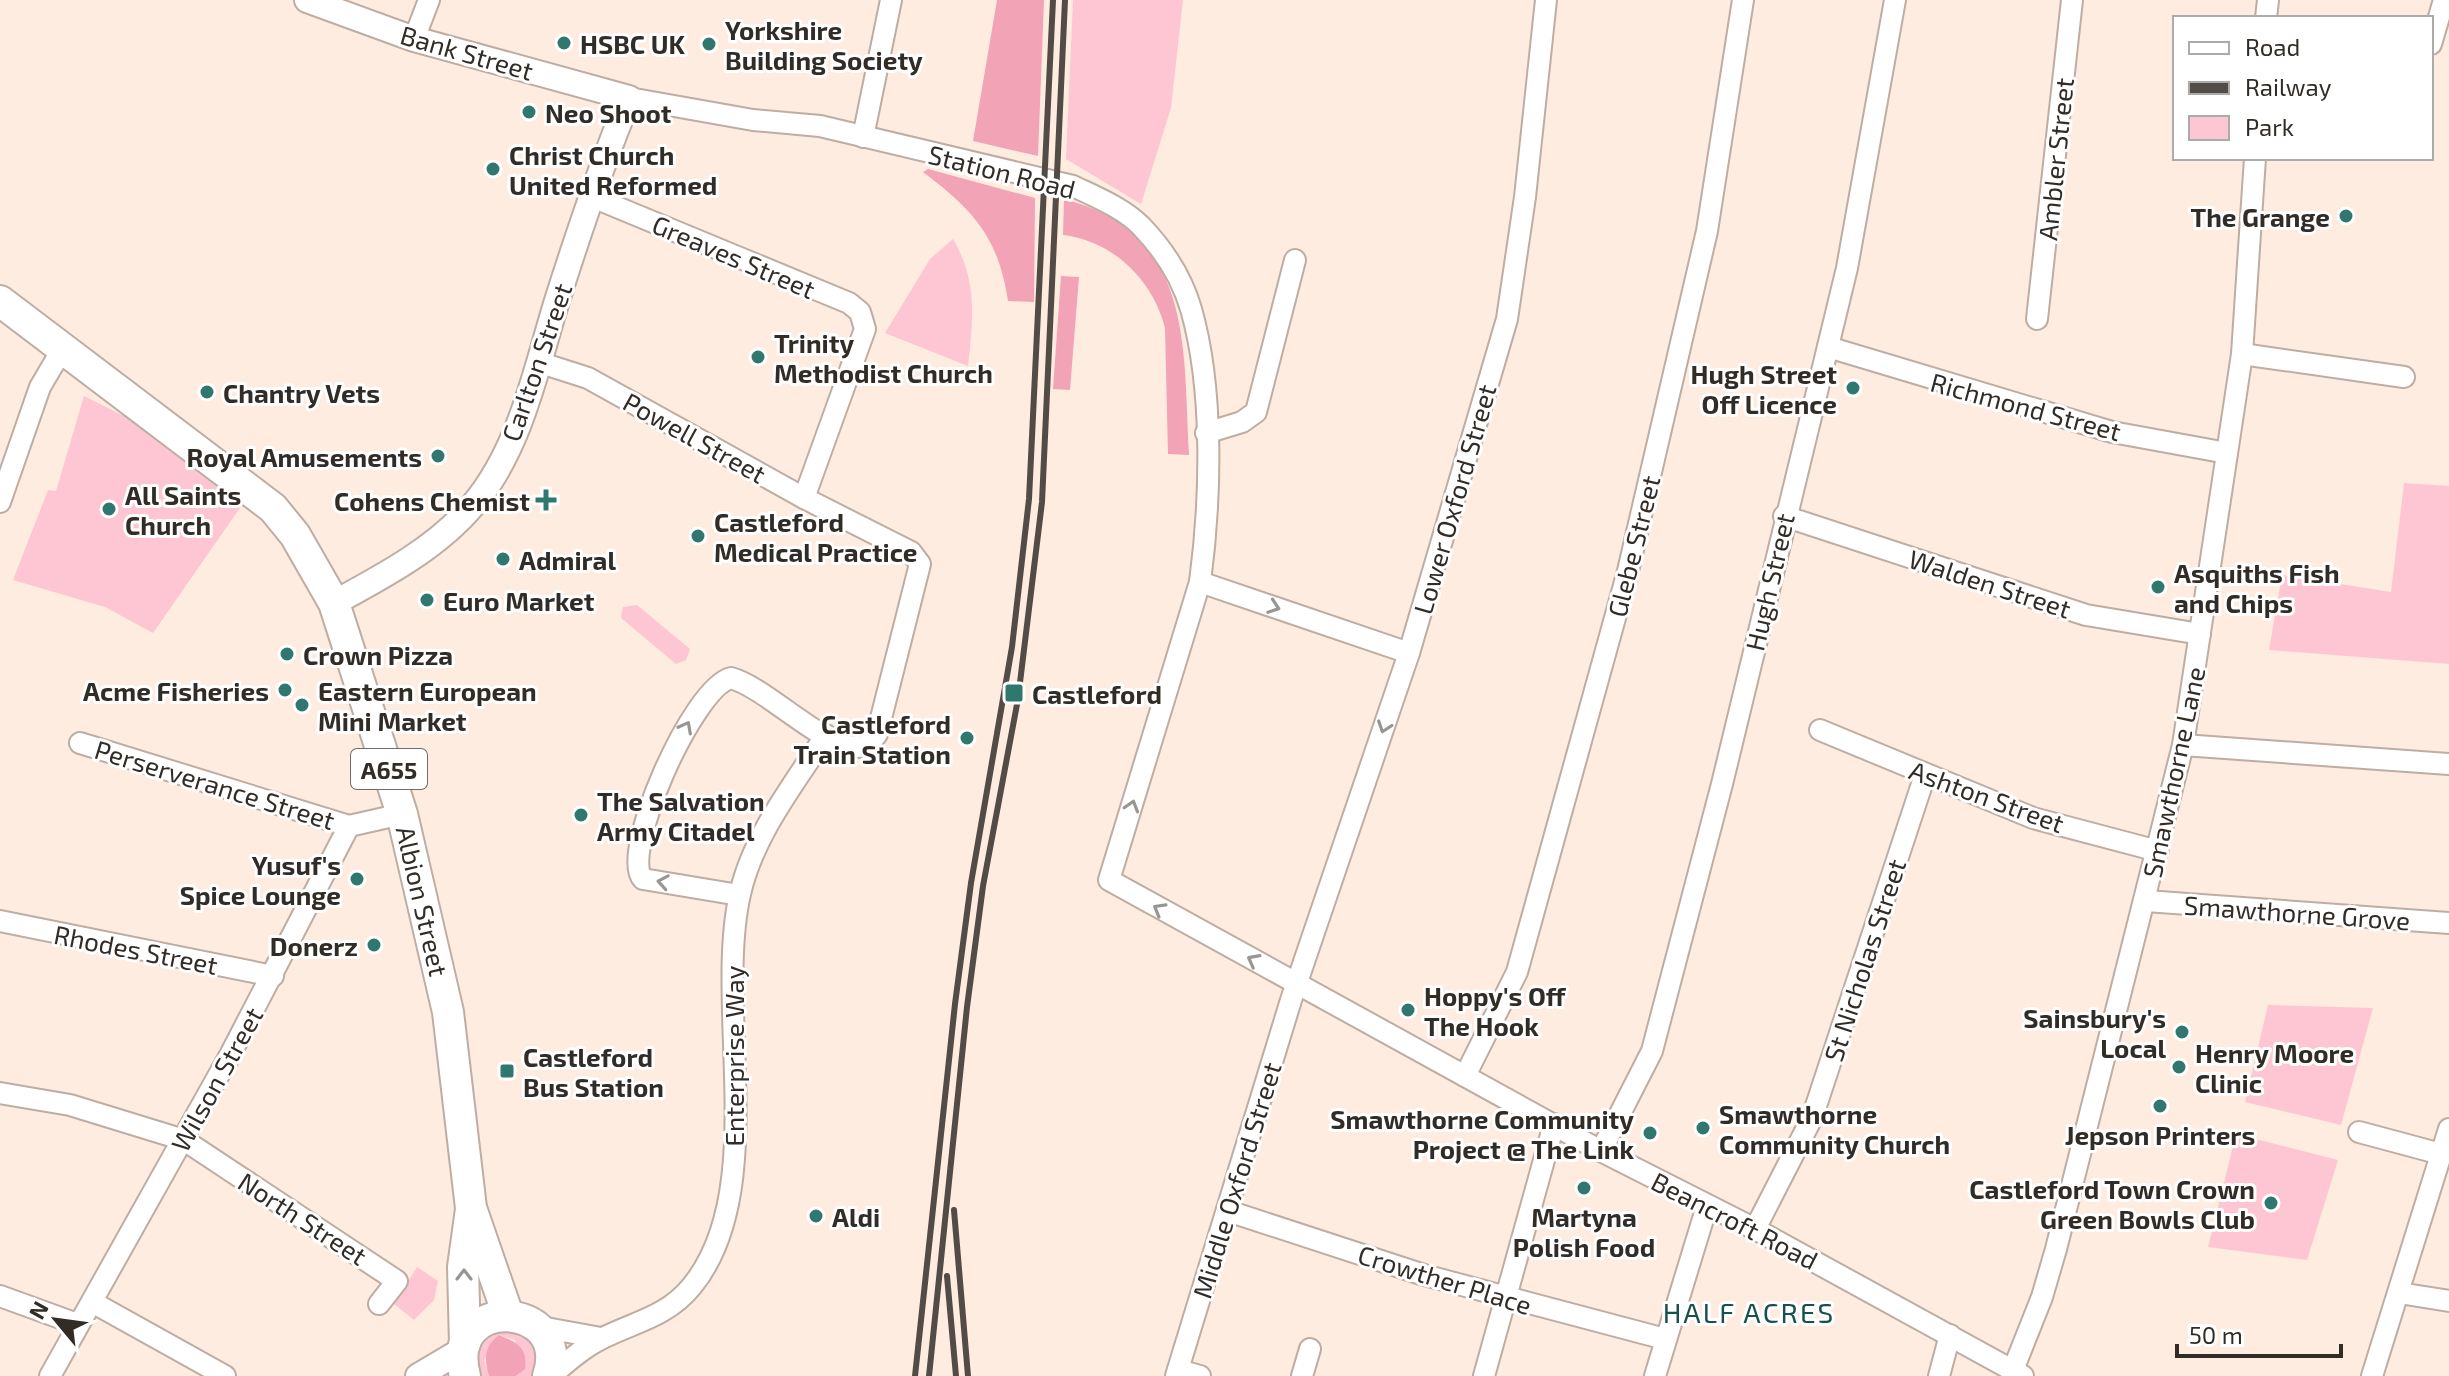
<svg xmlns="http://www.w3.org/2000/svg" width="2449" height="1376" viewBox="0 0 2449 1376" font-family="'Exo 2',sans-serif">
	<rect width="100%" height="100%" fill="#feece0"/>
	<g fill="#fec6d2">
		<path d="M1073,0H1183L1171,108L1141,204L1066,159Z"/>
		<path d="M953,239C978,281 973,320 968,366L885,333L930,259Z"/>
		<path d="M84,396L128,418L242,505L153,633L105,607L13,580L48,490L56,491Z"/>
		<path d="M2404,483L2449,486V664L2269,650L2282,575L2391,592Z"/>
		<path d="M637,605L690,649L686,660L676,664L621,618L623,607Z"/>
		<path d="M2268,1005L2373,1008L2341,1125L2245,1102Z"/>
		<path d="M2236,1134L2338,1160L2307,1260L2208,1247Z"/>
		<path d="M417,1267L438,1281L434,1300L414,1320L394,1304Z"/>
		<path d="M513,1327C532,1342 540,1352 533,1376H516L520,1373L515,1340L499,1335L484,1360L489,1376H472L480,1334Z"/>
	</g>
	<g fill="#f2a3b5">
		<path d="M997,0H1044L1038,156L973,141Z"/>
		<path d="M928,169L1035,198L1034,302L1008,301C998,236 973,210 923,172Z"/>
		<path d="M1064,199C1194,233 1183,345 1189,455L1168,454L1165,328C1153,280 1113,241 1063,235Z"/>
		<path d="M1061,276L1079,277L1070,390L1053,389Z"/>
		<path d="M499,1335C516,1342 528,1347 525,1369L516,1376H489C484,1360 484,1346 499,1335Z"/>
	</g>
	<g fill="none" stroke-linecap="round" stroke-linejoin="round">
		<defs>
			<g id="minor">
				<path d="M2266,18L2268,0"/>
				<path d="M414,39L429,0"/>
				<path d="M2431,44L2444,0"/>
				<path d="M629,98L753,120L820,126L1073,186C1096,197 1123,208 1141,226C1163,249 1182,278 1191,309C1214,389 1211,499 1200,582L1109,880L1601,1151L1755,1229L2023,1376"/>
				<path d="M863,137L891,0"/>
				<path d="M590,196L849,303L860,312L865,329L804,498"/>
				<path d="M2037,319L2072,0"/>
				<path d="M1828,347L2112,432L2227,453"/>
				<path d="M2242,354L2404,377"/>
				<path d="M538,362L588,378L804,498L911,552L920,564L877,734C872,741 867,747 857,747C822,747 767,688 731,678C692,688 619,856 643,879L739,895"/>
				<path d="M1206,433L1242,422L1256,412L1295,260"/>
				<path d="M0,502L40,387L63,348"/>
				<path d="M1784,516L2086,615L2200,634"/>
				<path d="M1200,582L1409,653"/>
				<path d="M1820,730L2033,818L2158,851"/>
				<path d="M80,743L349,826"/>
				<path d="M2183,745L2449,764"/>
				<path d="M2146,901L2449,923"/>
				<path d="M0,921L273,976"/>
				<path d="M1465,1076L1517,972L1628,571L1707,231L1743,0"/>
				<path d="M0,1093L70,1105L184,1140L397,1281L379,1304"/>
				<path d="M2359,1132L2441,1154"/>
				<path d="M1601,1151L1652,1051L1722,784L1847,268L1895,0"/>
				<path d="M1228,1211L1424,1275L1665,1339"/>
				<path d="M1755,1229L1812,1118L1925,775"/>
				<path d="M2399,1293L2449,1301"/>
				<path d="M0,1296L77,1324"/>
				<path d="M92,1302L225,1376"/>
				<path d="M535,1326L601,1338"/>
				<path d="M1178,1370L1200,1376"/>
				<path d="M2013,1370L2042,1297L2056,1249L2183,745L2242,354L2255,158"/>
				<path d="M50,1376L230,1055L349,826L402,814"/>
				<path d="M551,1376C566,1363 581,1349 599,1340C633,1322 666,1318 692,1286C770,1190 714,1008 740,894C753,836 793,785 826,735"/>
				<path d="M1176,1376L1291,1000L1409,653L1507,319L1525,197L1546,0"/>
				<path d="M1302,1376L1310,1349"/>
				<path d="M1484,1376L1554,1124"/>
				<path d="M1655,1376L1707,1206"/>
				<path d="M1939,1376L1950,1335"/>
				<path d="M2372,1376L2449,1129"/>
			</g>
			<g id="tertiary">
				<path d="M307,0L414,39L629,98C601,166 578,234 556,304C535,373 520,449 473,505C437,548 382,577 334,603"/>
				<path d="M418,1376L462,1350"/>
			</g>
			<g id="primary">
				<path d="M0,301L273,508L295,535L334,603L402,814L448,1012L471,1208L508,1315"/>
				<path d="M465,1343L463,1267L471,1209"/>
				<path d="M465,1376C443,1293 573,1300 548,1376"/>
			</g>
		</defs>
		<use href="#minor" stroke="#beada2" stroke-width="24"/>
		<use href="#tertiary" stroke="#beada2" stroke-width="28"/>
		<use href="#primary" stroke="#beada2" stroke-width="34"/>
		<use href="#minor" stroke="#fff" stroke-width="20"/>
		<use href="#tertiary" stroke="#fff" stroke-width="24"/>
		<use href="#primary" stroke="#fff" stroke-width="30"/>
		<g stroke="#534b45" stroke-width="6">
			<path d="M954,1210L968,1376"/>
			<path d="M947,1276L956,1376"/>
			<path d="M915,1376L955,1004L971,883L1012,647L1029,499L1053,0"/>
			<path d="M929,1376L967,1007L983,886L1018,699L1042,502L1065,0"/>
		</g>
	</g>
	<defs><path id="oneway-chevron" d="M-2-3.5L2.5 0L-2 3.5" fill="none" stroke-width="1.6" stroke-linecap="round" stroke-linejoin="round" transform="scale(2)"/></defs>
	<g stroke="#989693">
		<use href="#oneway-chevron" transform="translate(1274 607) rotate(19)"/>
		<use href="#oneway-chevron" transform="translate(686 727) rotate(-62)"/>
		<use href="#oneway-chevron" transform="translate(1384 727) rotate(109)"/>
		<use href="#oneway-chevron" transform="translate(1132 806) rotate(-73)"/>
		<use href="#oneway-chevron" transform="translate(663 882) rotate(-170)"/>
		<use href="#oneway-chevron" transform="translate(1159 909) rotate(-150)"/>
		<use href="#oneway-chevron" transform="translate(1253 960) rotate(-152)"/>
		<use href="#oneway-chevron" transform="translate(464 1275) rotate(-90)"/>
	</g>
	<g fill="#30776e" stroke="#fff" stroke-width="3">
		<circle cx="564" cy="43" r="8"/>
		<circle cx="709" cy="44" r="8"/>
		<circle cx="529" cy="112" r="8"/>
		<circle cx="493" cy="169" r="8"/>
		<circle cx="2346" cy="216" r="8"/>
		<circle cx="758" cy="357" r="8"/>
		<circle cx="1853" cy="388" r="8"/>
		<circle cx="207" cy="392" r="8"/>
		<circle cx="438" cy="456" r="8"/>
		<path d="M542 488h8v8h8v8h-8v8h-8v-8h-8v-8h8z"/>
		<circle cx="109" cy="509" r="8"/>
		<circle cx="698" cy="536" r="8"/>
		<circle cx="503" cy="559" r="8"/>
		<circle cx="2158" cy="587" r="8"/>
		<circle cx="427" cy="600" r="8"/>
		<circle cx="287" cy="654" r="8"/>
		<circle cx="285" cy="690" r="8"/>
		<rect x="1004" y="683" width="20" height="20" rx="4"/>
		<circle cx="302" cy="705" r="8"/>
		<circle cx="967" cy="738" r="8"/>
		<circle cx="581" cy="815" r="8"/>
		<circle cx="357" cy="879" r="8"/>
		<circle cx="374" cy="945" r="8"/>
		<circle cx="1408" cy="1010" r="8"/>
		<circle cx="2182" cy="1032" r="8"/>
		<circle cx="2179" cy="1067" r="8"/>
		<rect x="499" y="1063" width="16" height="16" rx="4"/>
		<circle cx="2160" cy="1106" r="8"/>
		<circle cx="1703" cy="1128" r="8"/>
		<circle cx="1650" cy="1133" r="8"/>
		<circle cx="1584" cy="1188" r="8"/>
		<circle cx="2271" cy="1203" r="8"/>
		<circle cx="816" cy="1216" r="8"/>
	</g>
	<g text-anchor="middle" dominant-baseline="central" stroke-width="6" stroke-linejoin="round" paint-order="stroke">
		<rect fill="#fff" stroke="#706b68" stroke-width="2" x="351" y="749" width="76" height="40" rx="6"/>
		<g font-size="24" font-weight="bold" fill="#322c27">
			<text x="389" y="769">A655</text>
		</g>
		<g font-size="26" font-weight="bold" fill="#322c27" stroke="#fff" text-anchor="start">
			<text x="725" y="29">Yorkshire<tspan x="725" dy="30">Building Society</tspan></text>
			<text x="580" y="43">HSBC UK</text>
			<text x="545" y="112">Neo Shoot</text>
			<text x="509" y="154">Christ Church<tspan x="509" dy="30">United Reformed</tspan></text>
			<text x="2330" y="216" text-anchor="end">The Grange</text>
			<text x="774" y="342">Trinity<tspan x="774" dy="30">Methodist Church</tspan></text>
			<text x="1837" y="373" text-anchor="end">Hugh Street<tspan x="1837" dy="30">Off Licence</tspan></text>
			<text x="223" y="392">Chantry Vets</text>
			<text x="422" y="456" text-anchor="end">Royal Amusements</text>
			<text x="125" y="494">All Saints<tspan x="125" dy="30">Church</tspan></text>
			<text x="530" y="500" text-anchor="end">Cohens Chemist</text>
			<text x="714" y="521">Castleford<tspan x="714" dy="30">Medical Practice</tspan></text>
			<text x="519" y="559">Admiral</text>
			<text x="2174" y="572">Asquiths Fish<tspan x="2174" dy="30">and Chips</tspan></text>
			<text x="443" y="600">Euro Market</text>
			<text x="303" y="654">Crown Pizza</text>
			<text x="269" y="690" text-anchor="end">Acme Fisheries</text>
			<text x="318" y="690">Eastern European<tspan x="318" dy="30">Mini Market</tspan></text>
			<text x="1032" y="693">Castleford</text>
			<text x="951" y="723" text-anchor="end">Castleford<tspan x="951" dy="30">Train Station</tspan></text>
			<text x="597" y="800">The Salvation<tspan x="597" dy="30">Army Citadel</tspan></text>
			<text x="341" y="864" text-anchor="end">Yusuf's<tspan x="341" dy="30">Spice Lounge</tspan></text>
			<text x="358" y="945" text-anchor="end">Donerz</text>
			<text x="1424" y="995">Hoppy's Off<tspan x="1424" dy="30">The Hook</tspan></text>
			<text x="2166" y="1017" text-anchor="end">Sainsbury's<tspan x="2166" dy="30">Local</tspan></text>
			<text x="2195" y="1052">Henry Moore<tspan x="2195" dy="30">Clinic</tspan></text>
			<text x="523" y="1056">Castleford<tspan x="523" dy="30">Bus Station</tspan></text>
			<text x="1719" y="1113">Smawthorne<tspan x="1719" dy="30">Community Church</tspan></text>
			<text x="1634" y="1118" text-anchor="end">Smawthorne Community<tspan x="1634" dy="30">Project @ The Link</tspan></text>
			<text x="2160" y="1134" text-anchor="middle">Jepson Printers</text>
			<text x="2255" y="1188" text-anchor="end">Castleford Town Crown<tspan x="2255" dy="30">Green Bowls Club</tspan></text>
			<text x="832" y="1216">Aldi</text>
			<text x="1584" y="1216" text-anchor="middle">Martyna<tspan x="1584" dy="30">Polish Food</tspan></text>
		</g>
		<g font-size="26" fill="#322c27" stroke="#fff">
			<text transform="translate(467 52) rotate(16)">Bank Street</text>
			<text transform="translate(2055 159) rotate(-84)">Ambler Street</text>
			<text transform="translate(1002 171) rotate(14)">Station Road</text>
			<text transform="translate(734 256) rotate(23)">Greaves Street</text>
			<text transform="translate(536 362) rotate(-71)">Carlton Street</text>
			<text transform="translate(2026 406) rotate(15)">Richmond Street</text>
			<text transform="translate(695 437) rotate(29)">Powell Street</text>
			<text transform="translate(1454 499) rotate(-74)">Lower Oxford Street</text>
			<text transform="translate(1633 546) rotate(-76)">Glebe Street</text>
			<text transform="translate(1769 582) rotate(-77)">Hugh Street</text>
			<text transform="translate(1990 583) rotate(18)">Walden Street</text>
			<text transform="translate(2173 772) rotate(-78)">Smawthorne Lane</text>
			<text transform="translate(215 784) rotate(17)">Perserverance Street</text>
			<text transform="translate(1987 796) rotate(20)">Ashton Street</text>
			<text transform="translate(423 901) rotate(77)">Albion Street</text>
			<text transform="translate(2297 912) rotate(4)">Smawthorne Grove</text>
			<text transform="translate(136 949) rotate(11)">Rhodes Street</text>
			<text transform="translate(1864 960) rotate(-72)">St Nicholas Street</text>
			<text transform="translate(733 1056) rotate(-90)">Enterprise Way</text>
			<text transform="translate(216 1079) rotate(-61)">Wilson Street</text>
			<text transform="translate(1236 1180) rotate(-73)">Middle Oxford Street</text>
			<text transform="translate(303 1218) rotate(33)">North Street</text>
			<text transform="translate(1735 1220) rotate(27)">Beancroft Road</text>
			<text transform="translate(1445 1279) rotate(17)">Crowther Place</text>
		</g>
		<g font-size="28" letter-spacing="2" fill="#17514a" stroke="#fff">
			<text x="1749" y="1312">HALF ACRES</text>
		</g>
	</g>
	<rect x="2173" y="16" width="260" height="144" fill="#ffffff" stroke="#adaba9" stroke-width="2"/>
	<rect x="2189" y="42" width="40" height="12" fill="#ffffff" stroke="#adaba9" stroke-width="2"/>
	<text x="2245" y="56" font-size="24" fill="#322c27">Road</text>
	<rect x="2189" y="82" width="40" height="12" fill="#534b45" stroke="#adaba9" stroke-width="2"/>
	<text x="2245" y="96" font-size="24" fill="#322c27">Railway</text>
	<rect x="2189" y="116" width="40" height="24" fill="#fec6d2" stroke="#adaba9" stroke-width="2"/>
	<text x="2245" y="136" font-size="24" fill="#322c27">Park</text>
	<g transform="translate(56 1320) rotate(299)" stroke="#ffffff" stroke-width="6" paint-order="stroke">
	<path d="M0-6L14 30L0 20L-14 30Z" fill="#322c27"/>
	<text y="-12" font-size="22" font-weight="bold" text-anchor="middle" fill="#322c27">N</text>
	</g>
	<path d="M2177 1344v12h164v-12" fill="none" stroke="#322c27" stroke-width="4"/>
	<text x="2189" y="1344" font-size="24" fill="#322c27" stroke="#ffffff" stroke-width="6" paint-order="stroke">50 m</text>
</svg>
